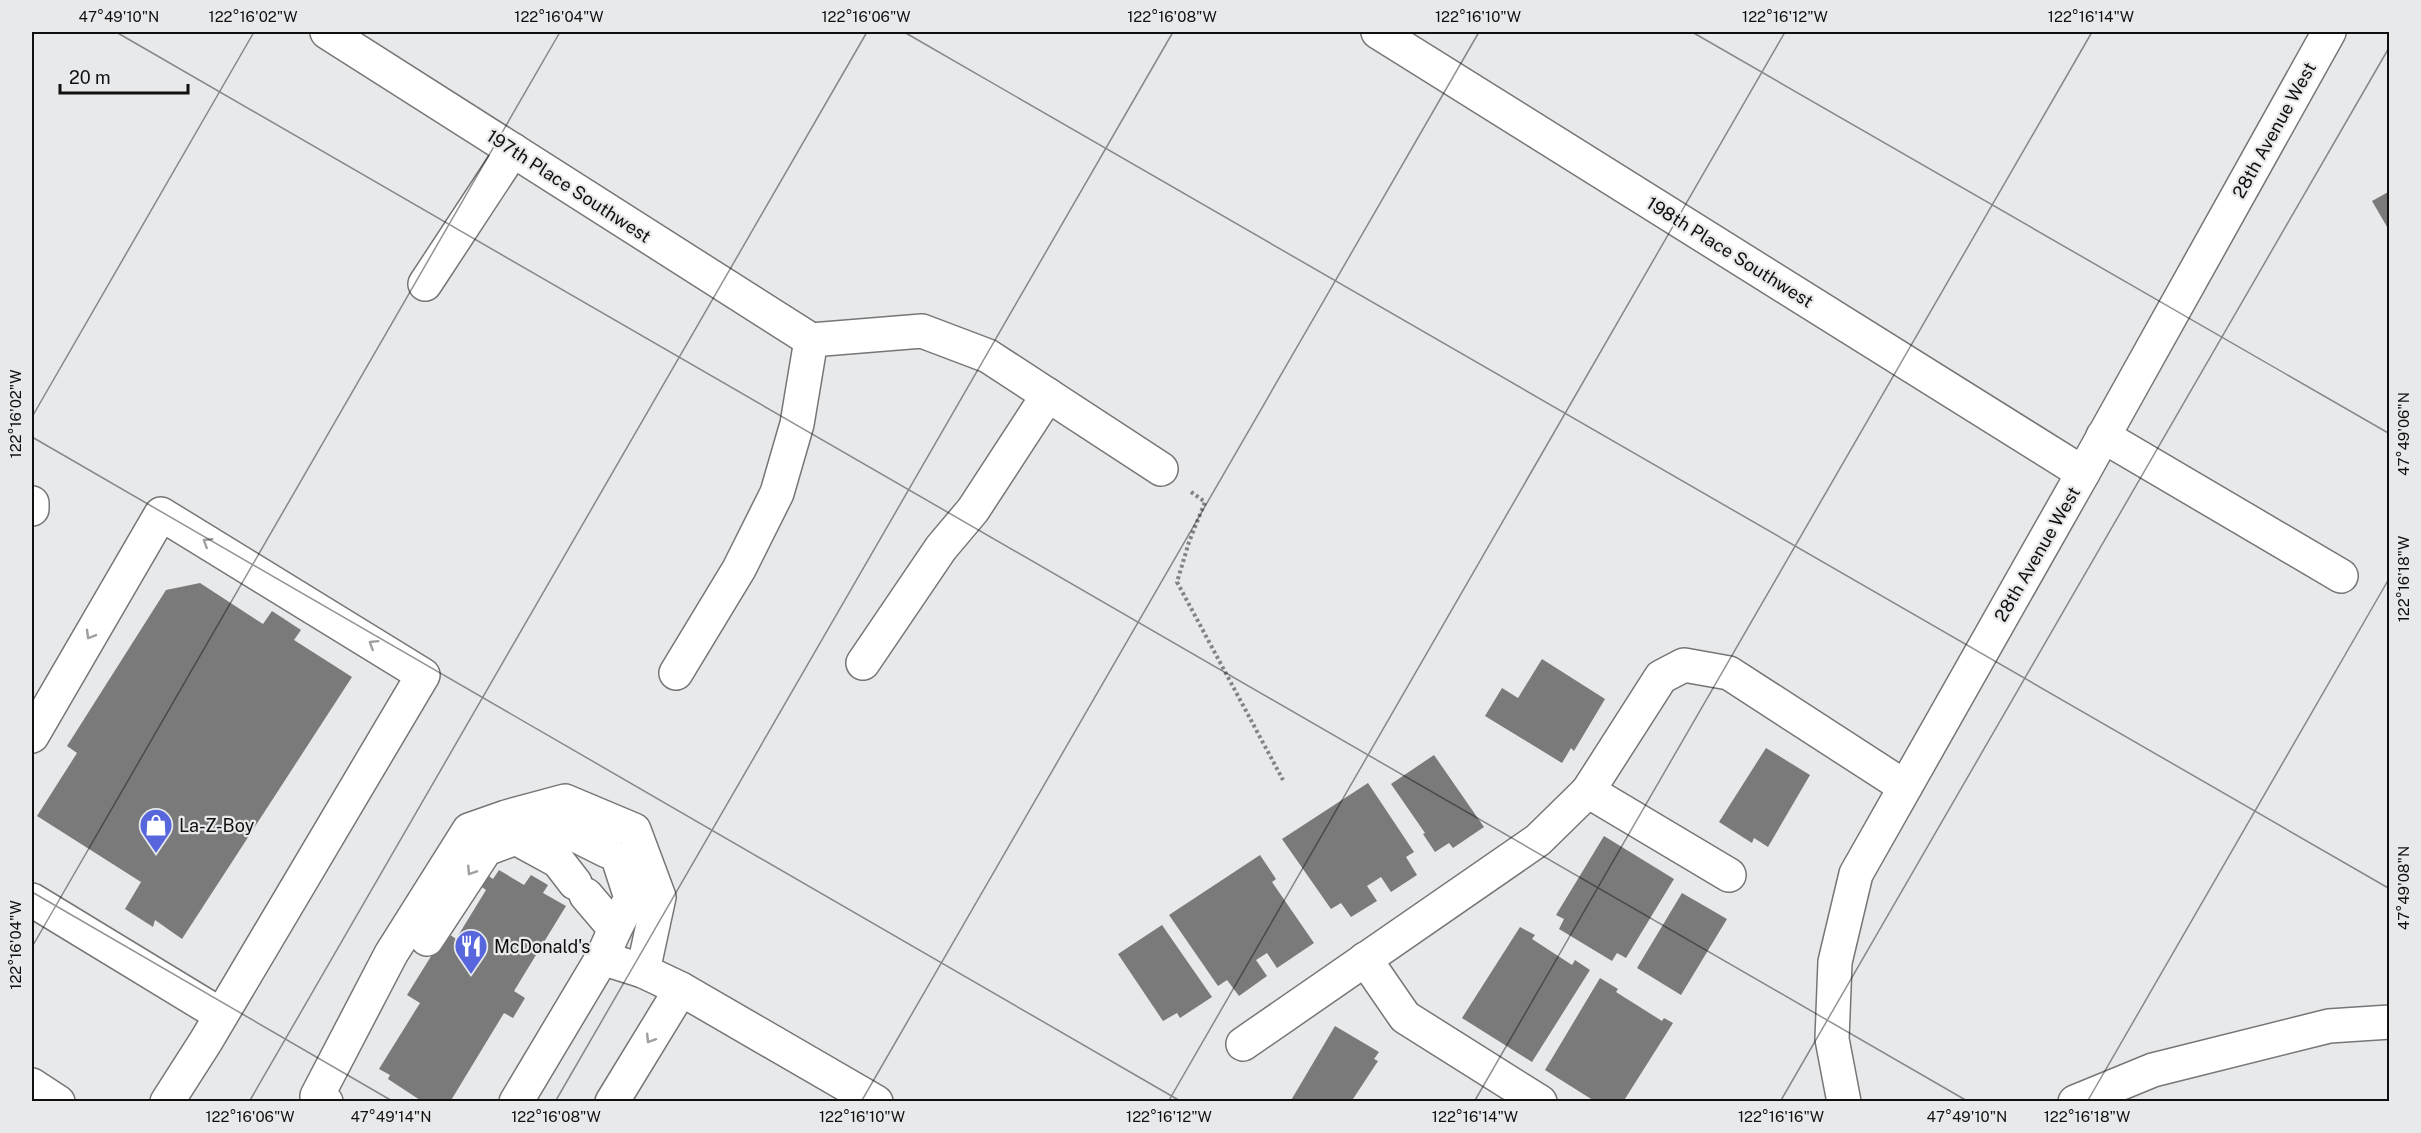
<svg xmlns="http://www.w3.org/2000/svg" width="2421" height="1133" viewBox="0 0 2421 1133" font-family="'Public Sans',sans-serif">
	<rect width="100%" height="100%" fill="#e8e9ea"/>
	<g fill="#7a7a7b">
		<path d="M2390,191V232L2372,201Z"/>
		<path d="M200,583L263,624L272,611L301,630L294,640L352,677L182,939L155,920L153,927L125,909L141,882L37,816L77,753L67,746L166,590Z"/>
		<path d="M1542,659L1605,699L1574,751L1571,748L1562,763L1485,716L1502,688L1518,698Z"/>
		<path d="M1766,748L1810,775L1768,847L1754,838L1752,843L1719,822Z"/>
		<path d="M1434,755L1484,827L1453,848L1449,843L1435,852L1423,834L1425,833L1391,784Z"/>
		<path d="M1368,783L1414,852L1406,857L1417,875L1391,892L1381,877L1367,886L1377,901L1351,917L1341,903L1331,909L1282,839Z"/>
		<path d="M1604,836L1674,879L1626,958L1617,953L1612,961L1559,929L1564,919L1556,915Z"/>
		<path d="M1260,855L1276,879L1272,882L1314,943L1277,968L1267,953L1256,960L1267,976L1239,996L1227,980L1218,986L1169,915Z"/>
		<path d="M499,870L524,885L531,875L548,885L543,893L566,906L514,991L525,998L513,1018L504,1013L450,1102H423L388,1079L390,1075L379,1069L420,1003L407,995L446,932L456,939L486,890L476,883L483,872L493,879Z"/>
		<path d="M1682,893L1727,919L1681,995L1637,968Z"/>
		<path d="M1162,925L1212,997L1180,1018L1177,1013L1163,1021L1118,954Z"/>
		<path d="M1520,927L1535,935L1532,939L1572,965L1575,960L1590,970L1532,1062L1462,1018Z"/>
		<path d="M1600,978L1618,989L1616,992L1662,1021L1664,1018L1673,1023L1623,1102H1596L1545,1070Z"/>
		<path d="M1335,1026L1379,1052L1374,1059L1378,1061L1351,1102H1290Z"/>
	</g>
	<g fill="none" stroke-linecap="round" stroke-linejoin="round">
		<defs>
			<g id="minor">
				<path d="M327,32L811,340"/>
				<path d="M1378,32L2083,473"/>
				<path d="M425,284L513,150"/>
				<path d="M811,340L922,331L988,356L1161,469"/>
				<path d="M2103,436L2341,576"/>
				<path d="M32,503V509"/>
				<path d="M863,663L941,548L973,510L1048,395"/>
				<path d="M676,673L739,569L777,493L797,424L811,340"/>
				<path d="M32,736L161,514L423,675L206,1041L167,1102"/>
				<path d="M1588,791L1729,875"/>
				<path d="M516,838L558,861L575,883"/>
				<path d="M32,900L221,1015"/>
				<path d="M615,929L631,898L619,861"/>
				<path d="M427,939L486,849L516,838L571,833L607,851"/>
				<path d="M602,958L643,971L681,989L876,1102"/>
				<path d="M1365,959L1405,1017L1540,1102"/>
				<path d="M1243,1044L1538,840L1588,791L1661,677L1684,665L1729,673L1905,787"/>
				<path d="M326,1102L317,1096L391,954L469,830L506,817L565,801L634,830L659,897L643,971"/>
				<path d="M516,1102L602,958L615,929L586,895"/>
				<path d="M612,1102L681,989"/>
				<path d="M1844,1102L1832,1039L1835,962L1856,874L2083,473L2329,32"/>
			</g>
			<g id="major">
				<path d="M32,1085L58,1102"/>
				<path d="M2075,1102L2153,1070L2329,1026L2390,1022"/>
			</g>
		</defs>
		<use href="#minor" stroke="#767677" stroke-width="36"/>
		<use href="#major" stroke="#767677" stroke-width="36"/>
		<path stroke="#828384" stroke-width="4" stroke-dasharray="3 3" stroke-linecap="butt" d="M1191,492L1205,502L1189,542L1177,582L1283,780"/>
		<use href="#minor" stroke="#fff" stroke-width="33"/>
		<use href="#major" stroke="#fff" stroke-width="33"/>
	</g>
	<defs><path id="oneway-chevron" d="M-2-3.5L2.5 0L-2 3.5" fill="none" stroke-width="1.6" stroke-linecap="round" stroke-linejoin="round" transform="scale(1.5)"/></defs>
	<g stroke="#9f9fa0">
		<use href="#oneway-chevron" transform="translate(207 542) rotate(-148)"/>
		<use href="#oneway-chevron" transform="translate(90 635) rotate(120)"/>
		<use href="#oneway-chevron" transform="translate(373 644) rotate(-148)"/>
		<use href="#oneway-chevron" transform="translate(471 871) rotate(123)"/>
		<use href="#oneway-chevron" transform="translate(650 1039) rotate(122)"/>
	</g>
	<path fill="none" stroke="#101011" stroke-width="1.5" stroke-opacity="0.45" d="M116,32L1969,1102M904,32L2390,889M1692,32L2390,434M32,417L254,32M32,437L1182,1102M32,892L394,1102M32,947L560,32M249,1102L867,32M555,1102L1173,32M861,1102L1479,32M1168,1102L1785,32M1474,1102L2092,32M1780,1102L2390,46M2087,1102L2390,577"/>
	<defs>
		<symbol id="shop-pin" viewBox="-11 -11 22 30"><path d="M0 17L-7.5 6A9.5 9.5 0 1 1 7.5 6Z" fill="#5766dc" stroke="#e8e9ea"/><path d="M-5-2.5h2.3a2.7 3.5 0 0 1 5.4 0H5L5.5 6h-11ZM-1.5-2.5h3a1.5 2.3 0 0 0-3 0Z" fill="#fff"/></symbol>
		<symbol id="restaurant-pin" viewBox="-11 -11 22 30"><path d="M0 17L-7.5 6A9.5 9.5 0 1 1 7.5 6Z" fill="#5766dc" stroke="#e8e9ea"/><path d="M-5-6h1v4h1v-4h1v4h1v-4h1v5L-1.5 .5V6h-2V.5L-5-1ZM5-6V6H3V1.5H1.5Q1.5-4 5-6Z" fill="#fff"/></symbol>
	</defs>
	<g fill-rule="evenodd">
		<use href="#shop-pin" x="137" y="806" width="38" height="52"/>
		<use href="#restaurant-pin" x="452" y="927" width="38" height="52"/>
	</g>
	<g text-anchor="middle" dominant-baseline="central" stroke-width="4.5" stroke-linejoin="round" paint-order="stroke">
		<g font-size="18" fill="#101011" stroke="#e8e9ea">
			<text transform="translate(2274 130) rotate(-61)">28th Avenue West</text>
			<text transform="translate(569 186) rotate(33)">197th Place Southwest</text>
			<text transform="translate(1730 252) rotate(32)">198th Place Southwest</text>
			<text transform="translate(2037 554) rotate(-60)">28th Avenue West</text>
		</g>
		<g font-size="18" fill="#101011" stroke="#e8e9ea" text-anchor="start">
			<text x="179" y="825">La-Z-Boy</text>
			<text x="494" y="946">McDonald's</text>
		</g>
	</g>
	<rect width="2421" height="1133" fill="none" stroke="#e8e9ea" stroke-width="66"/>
	<path d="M60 84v9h128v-9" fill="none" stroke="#101011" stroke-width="3"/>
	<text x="69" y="84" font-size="18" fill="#101011" stroke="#e8e9ea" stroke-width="4.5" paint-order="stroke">20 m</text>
	<rect x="33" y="33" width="2355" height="1067" fill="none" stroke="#101011" stroke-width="2"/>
	<g font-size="15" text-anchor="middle" fill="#101011">
		<text x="119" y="22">47°49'10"N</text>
		<text x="253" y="22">122°16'02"W</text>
		<text x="559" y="22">122°16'04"W</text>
		<text x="866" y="22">122°16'06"W</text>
		<text x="1172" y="22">122°16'08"W</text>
		<text x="1478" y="22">122°16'10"W</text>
		<text x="1785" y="22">122°16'12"W</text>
		<text x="2091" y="22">122°16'14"W</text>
		<text transform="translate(16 414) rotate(-90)" y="5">122°16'02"W</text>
		<text transform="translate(2404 434) rotate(-90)" y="5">47°49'06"N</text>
		<text transform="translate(2404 579) rotate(-90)" y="5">122°16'18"W</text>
		<text transform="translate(2404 888) rotate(-90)" y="5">47°49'08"N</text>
		<text transform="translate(16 945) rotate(-90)" y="5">122°16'04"W</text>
		<text x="250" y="1122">122°16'06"W</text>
		<text x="391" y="1122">47°49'14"N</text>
		<text x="556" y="1122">122°16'08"W</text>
		<text x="862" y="1122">122°16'10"W</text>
		<text x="1169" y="1122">122°16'12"W</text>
		<text x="1475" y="1122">122°16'14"W</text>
		<text x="1781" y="1122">122°16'16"W</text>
		<text x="1967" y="1122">47°49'10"N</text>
		<text x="2087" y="1122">122°16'18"W</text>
	</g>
</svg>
